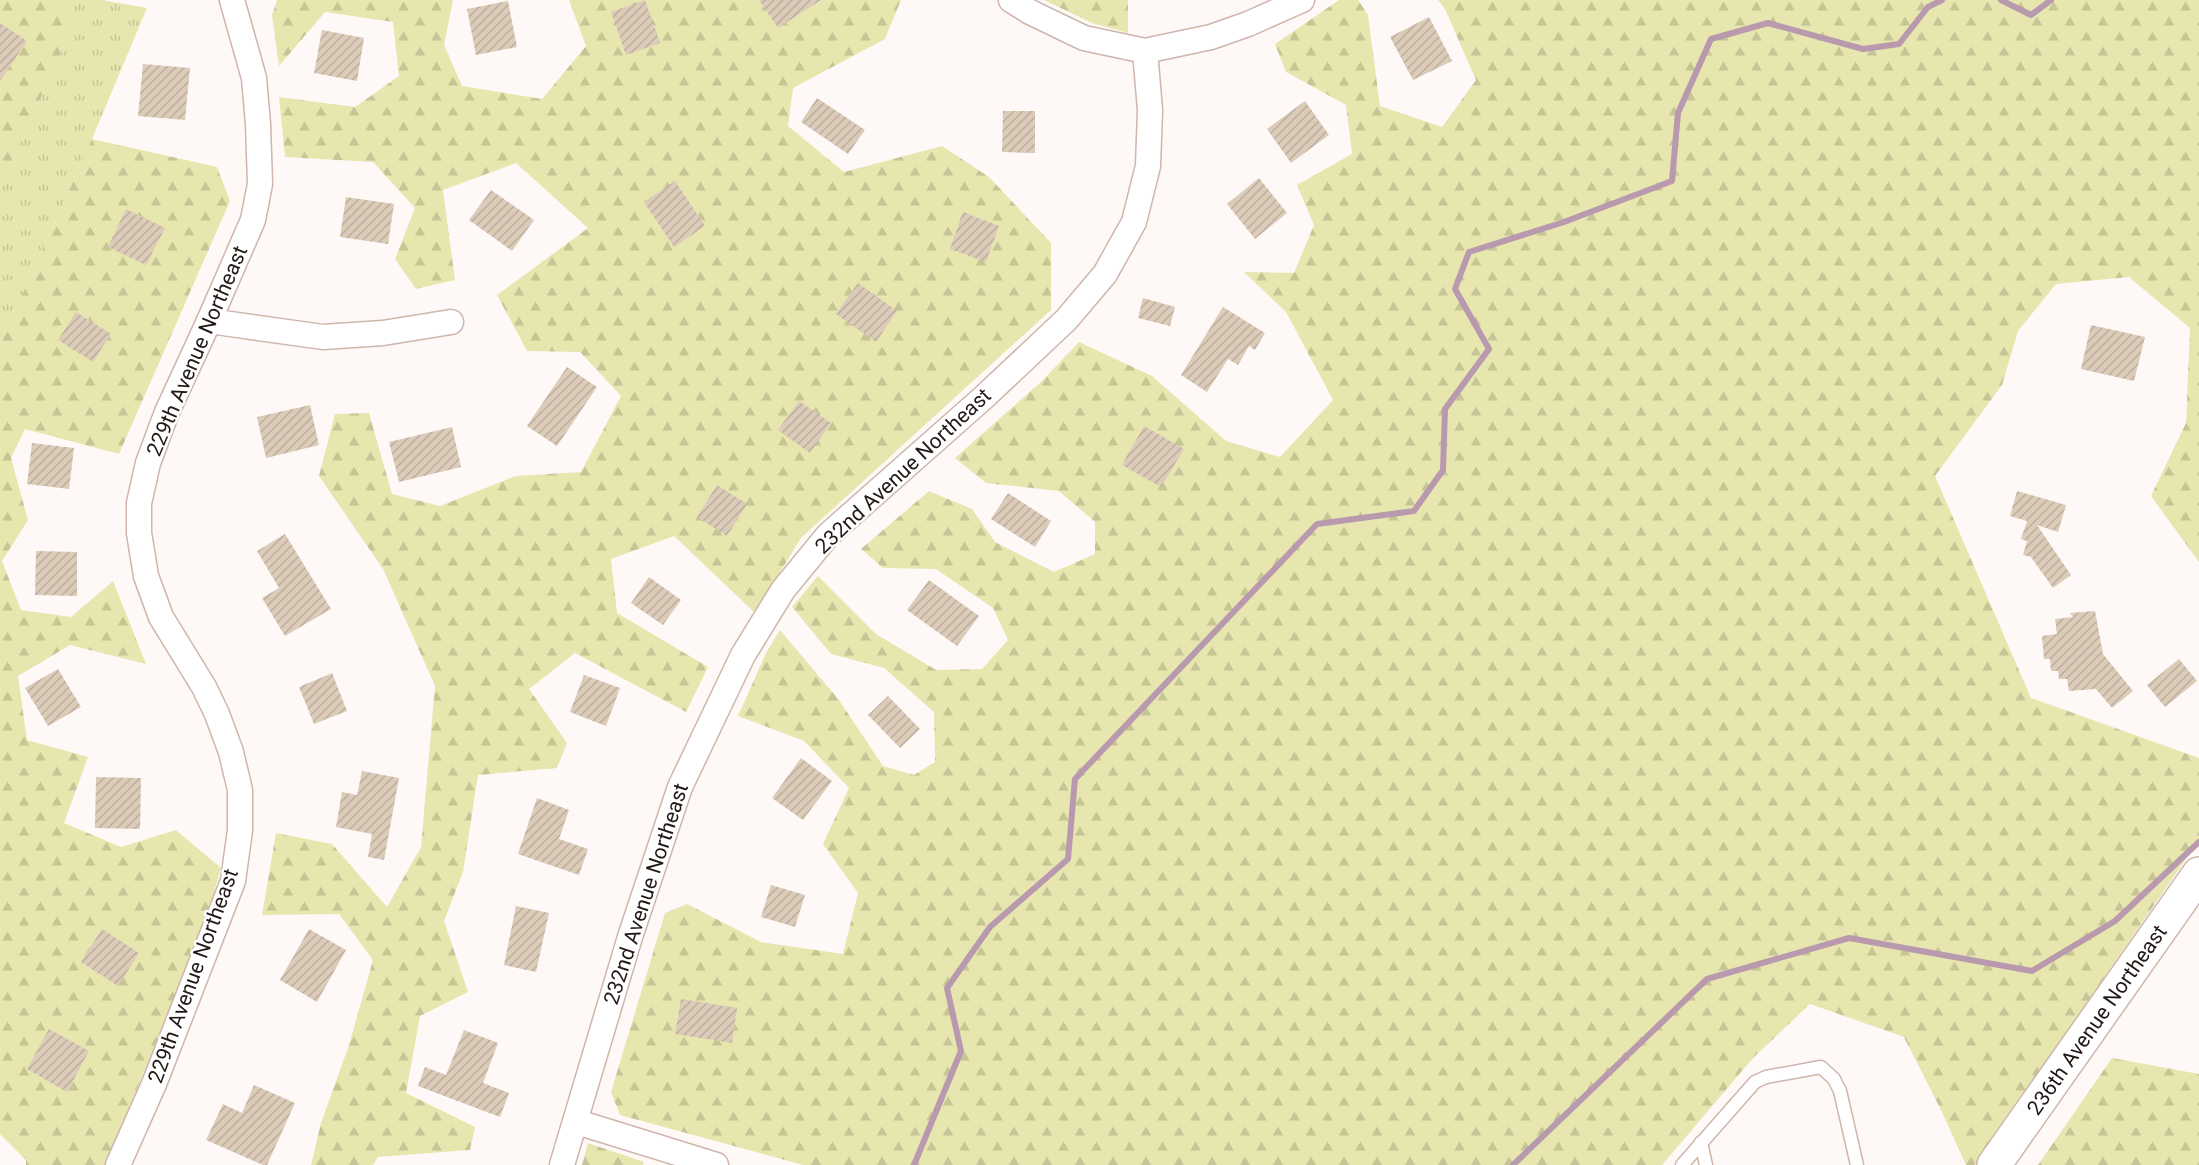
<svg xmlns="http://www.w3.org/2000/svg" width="2199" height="1165" viewBox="0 0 2199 1165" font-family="Roboto,sans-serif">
	<defs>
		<pattern id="grass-tufts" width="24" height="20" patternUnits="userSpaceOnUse" patternTransform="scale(1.5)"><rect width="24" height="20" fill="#e7e6af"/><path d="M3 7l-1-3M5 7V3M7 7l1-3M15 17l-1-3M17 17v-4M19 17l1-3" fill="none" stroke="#c6c596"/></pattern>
		<pattern id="forest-firs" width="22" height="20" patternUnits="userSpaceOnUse" patternTransform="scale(1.5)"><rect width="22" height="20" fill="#e7e6af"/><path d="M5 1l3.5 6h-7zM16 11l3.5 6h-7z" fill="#c6c596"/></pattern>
		<pattern id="building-hatch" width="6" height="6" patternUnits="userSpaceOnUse" patternTransform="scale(1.5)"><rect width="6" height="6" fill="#dbcbb8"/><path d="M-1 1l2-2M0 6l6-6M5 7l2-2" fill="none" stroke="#bcae9d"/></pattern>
	</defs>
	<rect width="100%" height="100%" fill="#fef9f7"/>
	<path fill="url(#grass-tufts)" d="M57,0H102L147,8L92,139L0,344V189L73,26Z"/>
	<g fill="url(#forest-firs)">
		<path d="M0,0H57L73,26L0,189Z"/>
		<path d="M277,0H453L444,45L462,86L542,99L586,46L569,0H901L885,39L793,88L788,126L844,172L942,146L989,177L1051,243V310L801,538L755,613L674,536L611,559L617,613L708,667L686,712L575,653L529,689L567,743L557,768L478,775L463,872L444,921L468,992L420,1016L406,1093L475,1127L470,1150L378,1157L373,1165H311L321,1123L349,1045L373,960L339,914L262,915L276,833L332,844L387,907L421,847L435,686L383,569L319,476L335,414L369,413L392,494L440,506L516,476L581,472L621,396L580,352L527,351L497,295L588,228L516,163L443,190L455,280L416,289L395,259L415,208L373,162L285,157L279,97L355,107L399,76L393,22L325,12L279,66L272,15Z"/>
		<path d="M1044,0H1128V33L1092,23Z"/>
		<path d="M1339,0H1358L1368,15L1380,106L1442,127L1476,80L1445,9L1438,0H2199V562L2151,496L2186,423L2190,328L2129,277L2056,284L2018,331L2002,385L1935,476L2031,698L2199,758V840L1975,1165H1966L1942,1112L1904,1037L1810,1004L1753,1058L1662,1165H803L620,1115L611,1092L665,913L687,904L761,942L843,954L858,893L823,844L849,788L804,741L738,716L766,653L780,630L839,700L883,766L914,775L935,762L934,712L884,668L831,654L792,607L818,576L876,634L936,670L982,669L1008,640L993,608L936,569L883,568L861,549L929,491L972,509L995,542L1054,572L1095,554V522L1059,491L986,483L955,458L1042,381L1079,342L1152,376L1226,441L1280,457L1333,400L1286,312L1244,272L1294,273L1314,225L1297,185L1352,154L1346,105L1286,72L1275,44Z"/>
		<path d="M92,139L217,167L230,201L119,454L25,429L11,458L28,520L2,561L21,610L71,617L113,581L146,664L70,645L18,676L27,740L88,757L64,823L121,847L176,830L221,868L202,932L133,1098L108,1165H26V1160L0,1134V344Z"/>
		<path d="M2112,1058L2199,1074V1165H2038Z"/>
		<path d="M588,1143L644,1162L643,1165H582Z"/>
	</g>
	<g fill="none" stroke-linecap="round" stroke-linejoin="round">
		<g stroke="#b999ae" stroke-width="6">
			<path d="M2001,0L2031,15L2051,0"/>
			<path d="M914,1165L961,1051L947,988L990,927L1068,859L1075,779L1317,524L1414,511L1443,470L1445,409L1489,349L1455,289L1469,252L1564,222L1672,181L1678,113L1711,39L1768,23L1863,49L1899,44L1928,7L1942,0"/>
			<path d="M1513,1165L1707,979L1849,938L2032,971L2115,921L2199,842"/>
		</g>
	</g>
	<g fill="url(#building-hatch)">
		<path d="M645,0L660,43L626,55L611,12Z"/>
		<path d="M759,0H821L778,28Z"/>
		<path d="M508,1L517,47L476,55L467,9Z"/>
		<path d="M1429,17L1452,61L1413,80L1390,37Z"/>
		<path d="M0,23L27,41L0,81Z"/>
		<path d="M322,30L364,38L357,81L314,73Z"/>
		<path d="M143,64L190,68L185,120L138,116Z"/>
		<path d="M817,98L865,130L848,154L801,122Z"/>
		<path d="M1305,101L1329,135L1291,163L1267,129Z"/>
		<path d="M1003,111H1035V153L1002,152Z"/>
		<path d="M1259,178L1287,213L1255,239L1227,204Z"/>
		<path d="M675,181L705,226L674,247L644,202Z"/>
		<path d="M491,190L534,220L512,251L469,220Z"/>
		<path d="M346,197L394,204L388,244L340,237Z"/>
		<path d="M126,209L165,228L146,265L108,247Z"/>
		<path d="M963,212L999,226L986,262L950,249Z"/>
		<path d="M858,283L897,311L876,342L836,314Z"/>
		<path d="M1143,298L1175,307L1170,326L1138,318Z"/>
		<path d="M1223,307L1265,333L1255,350L1249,346L1238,365L1228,359L1207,392L1181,375Z"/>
		<path d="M76,312L111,334L93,362L58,340Z"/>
		<path d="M2091,325L2145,337L2134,381L2081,369Z"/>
		<path d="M567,367L597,387L557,446L527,426Z"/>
		<path d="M799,401L831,423L810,453L778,430Z"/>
		<path d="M310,405L319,445L266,458L257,417Z"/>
		<path d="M1144,426L1184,449L1161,487L1122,465Z"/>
		<path d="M452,427L461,467L399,482L389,442Z"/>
		<path d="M32,443L74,448L69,489L27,484Z"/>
		<path d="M717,485L747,504L727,536L697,517Z"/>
		<path d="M2017,491L2066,505L2058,532L2037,525L2071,575L2053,588L2031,557L2023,555L2027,541L2021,539L2027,521L2010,516Z"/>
		<path d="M1008,493L1051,521L1035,547L991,519Z"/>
		<path d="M285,534L331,609L285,636L262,598L279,588L257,551Z"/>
		<path d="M36,551L77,552V596L35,595Z"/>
		<path d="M649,577L681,600L663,625L631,603Z"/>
		<path d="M929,580L979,616L957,646L907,610Z"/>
		<path d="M2095,611L2103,654L2133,691L2112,708L2096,689L2069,691L2067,679H2059L2058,671H2051L2050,659H2044L2042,636L2057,634L2055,619L2073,617L2070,613Z"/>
		<path d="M2179,659L2197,681L2165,707L2147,685Z"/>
		<path d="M58,669L81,707L48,726L25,688Z"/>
		<path d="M332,673L347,711L314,724L299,687Z"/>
		<path d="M584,675L620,688L606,726L570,712Z"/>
		<path d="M888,696L920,729L900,748L868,715Z"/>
		<path d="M801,758L832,781L803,820L772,798Z"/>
		<path d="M362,771L399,778L384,860L368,857L372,834L336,827L342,792L357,795Z"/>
		<path d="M96,777L141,778L140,829L95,828Z"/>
		<path d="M537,798L569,810L559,839L588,849L579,875L518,854Z"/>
		<path d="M771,885L805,895L795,927L761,917Z"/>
		<path d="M516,906L549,913L536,972L504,965Z"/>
		<path d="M102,929L139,953L118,986L81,962Z"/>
		<path d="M309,929L346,950L317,1002L280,980Z"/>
		<path d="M681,999L737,1008L732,1043L675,1034Z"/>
		<path d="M49,1029L89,1051L67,1092L27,1069Z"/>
		<path d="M464,1030L498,1043L483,1083L509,1093L500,1117L418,1086L425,1067L446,1075Z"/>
		<path d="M254,1085L295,1103L267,1165H263L206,1140L223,1104L242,1113Z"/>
	</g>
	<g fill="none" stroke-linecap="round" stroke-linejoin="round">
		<defs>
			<g id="lane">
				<path d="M1701,1142L1706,1165"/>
				<path d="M1682,1165L1755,1082L1766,1077L1821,1067L1834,1079L1840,1091L1857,1165"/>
			</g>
			<g id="street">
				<path d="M1011,0L1030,12L1084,38L1145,51L1211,37L1248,24L1302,0"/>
				<path d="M209,321L323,337L383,333L451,322"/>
				<path d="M577,1122L716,1165"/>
				<path d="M118,1165L154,1084L233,881L240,830V790L231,752L217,714L204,687L161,617L146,576L139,533V503L148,463L167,412L209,321L253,220L260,184L258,124L254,78L232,0"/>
				<path d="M562,1165L630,937L680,787L743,655L783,590L828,535L983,398L1066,320L1105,274L1134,222L1148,166L1150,110L1145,51"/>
			</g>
			<path id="secondary" d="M1994,1165L2199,874"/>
		</defs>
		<use href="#lane" stroke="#cfb5ac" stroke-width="15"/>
		<use href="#street" stroke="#cfb5ac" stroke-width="27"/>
		<use href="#secondary" stroke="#cfb5ac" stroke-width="36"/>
		<use href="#lane" stroke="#fff" stroke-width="12"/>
		<use href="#street" stroke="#fff" stroke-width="24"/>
		<use href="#secondary" stroke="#fff" stroke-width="33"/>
	</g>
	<g text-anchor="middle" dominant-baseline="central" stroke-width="5" stroke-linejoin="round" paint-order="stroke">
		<g font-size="21" fill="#221916" stroke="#fff">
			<text transform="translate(197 351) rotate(-67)">229th Avenue Northeast</text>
			<text transform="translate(903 471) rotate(-43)">232nd Avenue Northeast</text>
			<text transform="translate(646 894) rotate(-72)">232nd Avenue Northeast</text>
			<text transform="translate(193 976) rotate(-70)">229th Avenue Northeast</text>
			<text transform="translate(2097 1020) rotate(-55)">236th Avenue Northeast</text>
		</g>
	</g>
</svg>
